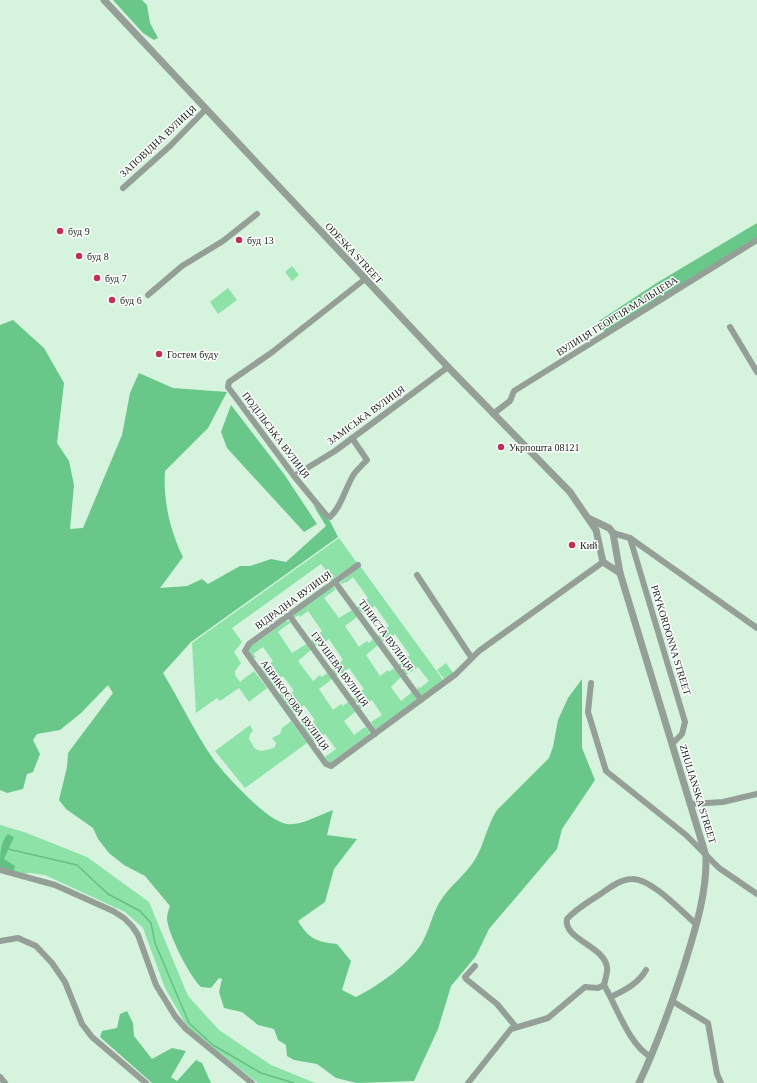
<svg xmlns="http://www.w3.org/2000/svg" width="757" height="1083" viewBox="0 0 757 1083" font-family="'Times New Roman',serif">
	<rect width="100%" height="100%" fill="#d5f3dd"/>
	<g fill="#8de2a8">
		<path d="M292,266L299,275L292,281L285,272Z"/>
		<path d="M228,288L237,300L218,314L210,302Z"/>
		<path d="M339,538L357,563L331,580L327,576L329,574L321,564L232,628L242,642L234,652L241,663L235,671V675L240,682L254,671L267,688L249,702L239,688L220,701L217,698L196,713L192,643Z"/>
		<path d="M360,566L443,680L423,695H420L417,690L418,687L420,688L429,681L418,667L406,675L398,665L403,662L402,660L410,655L395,634L382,642L378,636L382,633L381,631L389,626L375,606L362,613L357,607L368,598L353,577L346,583L345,582L342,584L340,583Z"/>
		<path d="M332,586L336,589L324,598L339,618L352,610L357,617L345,626L359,647L367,641L369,643L373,639L378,645L366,655L380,676L388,670L389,672L394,668L401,677L391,687L401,701L412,692L416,698L415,701L376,729H375L371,722L382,715L372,700L360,709L353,698L357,695L356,694L364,689L349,668L342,674L340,673L336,676L332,670L343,660L329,639L321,645L320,644L315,647L311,641L322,631L308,611L300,617L299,615L294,618L293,616Z"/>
		<path d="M286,621L291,622L278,632L292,653L306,644L311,650L298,661L313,681L320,675L322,677L327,673L332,679L319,689L333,710L341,704L343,706L348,702L355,712L344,721L354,735L365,727L369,731V734L331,762H328L325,757L336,749L325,734L313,742L301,726L303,723L306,727L315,720L304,705L295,712L298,716H294L279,695L281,693L285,697L294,691L283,676L274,682L277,687L275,688L259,666L261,665L264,668L273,661L263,647L253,654L256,657L253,659L248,652L250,647Z"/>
		<path d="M446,663L453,673L444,679L437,670Z"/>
		<path d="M291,721L307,743L245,788L215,751L250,725L253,731L250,734L249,739C255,748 255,753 266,750C270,749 271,749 275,747L276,743L272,738L280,734L282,728Z"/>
		<path d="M0,825L24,832L87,857L149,902L188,996L219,1030L271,1065L315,1083H258L188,1028L165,988L143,928L125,912L45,875L30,873L15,874L0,869Z"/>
	</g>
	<g fill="#69c789">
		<path d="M113,0H142L147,5L150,23L158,38L154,40L143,33Z"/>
		<path d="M757,223V237L605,333L599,321L655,284Z"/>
		<path d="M13,320L44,348L64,383L57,443L69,461L74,485L70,529L83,528L122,435L130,393L139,373L173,388L227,392L208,428L165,471C163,500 170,531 183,557L160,588L187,586L202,579L208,584L240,566H250L271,559L286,562L326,526L313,505L330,521L338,537L191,642L163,673C180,701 195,733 214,760C227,777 267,821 287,824C301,826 319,815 333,810L327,835L357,839L334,869L325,902L298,921C309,939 317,942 337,944L351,961L342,990L356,997C378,986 411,963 423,941C431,926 433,910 443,897C454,882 470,871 478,854C485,840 488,824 497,810L549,758L553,747L558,720L568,698L582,679V748L595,780L562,829L557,849L489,929L476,956L451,986L438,1029L414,1081L357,1083L336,1078L317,1064L294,1060L287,1056L286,1045L278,1040L274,1029L258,1025L242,1012L224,1008L219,992L222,979L219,978L211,988L201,987C190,977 167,932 167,918C167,914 169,909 170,906L145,876L124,865L109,853L98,839L93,828L66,809L59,800L67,767L68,753L113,693L108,685L81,713L60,730L37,734L33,740L40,754L33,772L27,774L23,789L7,793L0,790V325Z"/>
		<path d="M231,405L284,474L317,524L304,532L227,448L221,432Z"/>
		<path d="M127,1011L133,1023L134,1036L152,1059L172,1048L186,1051L171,1077L177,1081L196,1060L202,1063L211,1083H152L100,1037L102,1031L117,1028L120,1014Z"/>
	</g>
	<path fill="#63c184" d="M8,834L14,837L4,859L15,866L14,872L0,868C0,855 0,842 8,834Z"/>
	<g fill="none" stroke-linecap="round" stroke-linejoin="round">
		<path stroke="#63c184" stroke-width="1.5" d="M8,849L77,865L108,894L140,911L151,923L155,943L189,1023L213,1045L261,1073L294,1083"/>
		<g stroke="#94a097" stroke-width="6">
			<path d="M123,188L170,146L206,109"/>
			<path d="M148,295L182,266L223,241L257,214"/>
			<path d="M730,327L757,372"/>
			<path d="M493,414L510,401L514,391L757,240"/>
			<path d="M352,438L367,460C363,464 358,469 354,474C345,488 342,506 330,517L327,516L294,476L228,387L229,382L271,353L365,279"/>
			<path d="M294,476L335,451L448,367"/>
			<path d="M613,533L630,538"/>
			<path d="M358,565L249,644L245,651L326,764L331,766L456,674L479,651L603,562"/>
			<path d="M417,575L471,657"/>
			<path d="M335,582L421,700"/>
			<path d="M289,615L375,734"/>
			<path d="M591,683L588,712L606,771L686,835L719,868L757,894"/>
			<path d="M672,744L682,734L685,722L630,538L757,628"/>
			<path d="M691,804L723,802L757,794"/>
			<path d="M0,870L55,885L113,911L124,918L132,926L138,935L156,985L175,1016L186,1029L252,1083"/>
			<path d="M0,941L18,938L36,946L52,963L65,982L82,1024L92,1037L146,1083"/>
			<path d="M475,966L465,977L466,979L497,1004L516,1027"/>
			<path d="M611,997C625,990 638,984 646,970"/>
			<path d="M672,1001L708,1023L717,1074L721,1083"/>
			<path d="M651,1057C629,1045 617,1007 604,985C605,980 608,972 607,967C604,946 563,939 567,919C576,909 588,902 599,895C608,889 620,879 632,879C651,878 682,912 696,924"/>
			<path d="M0,1077L5,1083"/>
			<path d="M468,1083L511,1029L548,1018L585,987L598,988L604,985"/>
		</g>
		<g stroke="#94a097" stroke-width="7">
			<path d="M104,0L448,367L570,492L596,530L603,562L620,573"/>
			<path d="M590,519L609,528L613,533L620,573L706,856C707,894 695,930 684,966C671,1006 657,1045 639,1083"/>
		</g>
	</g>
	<g fill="#c13157" stroke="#fff" stroke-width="1.5">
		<circle cx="60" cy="231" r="4"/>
		<circle cx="239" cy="240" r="4"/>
		<circle cx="79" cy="256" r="4"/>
		<circle cx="97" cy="278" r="4"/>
		<circle cx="112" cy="300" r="4"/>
		<circle cx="159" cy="354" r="4"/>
		<circle cx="501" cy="447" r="4"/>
		<circle cx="572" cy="545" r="4"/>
	</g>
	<g text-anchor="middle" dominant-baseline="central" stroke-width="3" stroke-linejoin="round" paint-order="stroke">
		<g font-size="10" fill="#141f17" stroke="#fff">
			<text transform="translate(158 141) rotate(-43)">ЗАПОВІДНА ВУЛИЦЯ</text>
			<text transform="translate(354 253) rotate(47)">ODESKA STREET</text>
			<text transform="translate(617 316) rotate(-32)">ВУЛИЦЯ ГЕОРГІЯ МАЛЬЦЕВА</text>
			<text transform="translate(366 415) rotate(-36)">ЗАМІСЬКА ВУЛИЦЯ</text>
			<text transform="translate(276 435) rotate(53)">ПОДІЛЬСЬКА ВУЛИЦЯ</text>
			<text transform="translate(293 600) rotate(-36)">ВІДРАДНА ВУЛИЦЯ</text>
			<text transform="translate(386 635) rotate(54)">ТІНИСТА ВУЛИЦЯ</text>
			<text transform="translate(671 640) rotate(73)">PRYKORDONNA STREET</text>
			<text transform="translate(340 669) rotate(54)">ГРУШЕВА ВУЛИЦЯ</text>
			<text transform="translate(295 705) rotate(54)">АБРИКОСОВА ВУЛИЦЯ</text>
			<text transform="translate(698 794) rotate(73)">ZHULIANSKA STREET</text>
		</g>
		<g font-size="10" fill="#141f17" stroke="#fff" text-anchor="start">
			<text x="68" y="231">буд 9</text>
			<text x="247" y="240">буд 13</text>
			<text x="87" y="256">буд 8</text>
			<text x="105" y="278">буд 7</text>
			<text x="120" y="300">буд 6</text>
			<text x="167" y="354">Гостем буду</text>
			<text x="509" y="447">Укрпошта 08121</text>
			<text x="580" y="545">Кий</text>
		</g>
	</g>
</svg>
